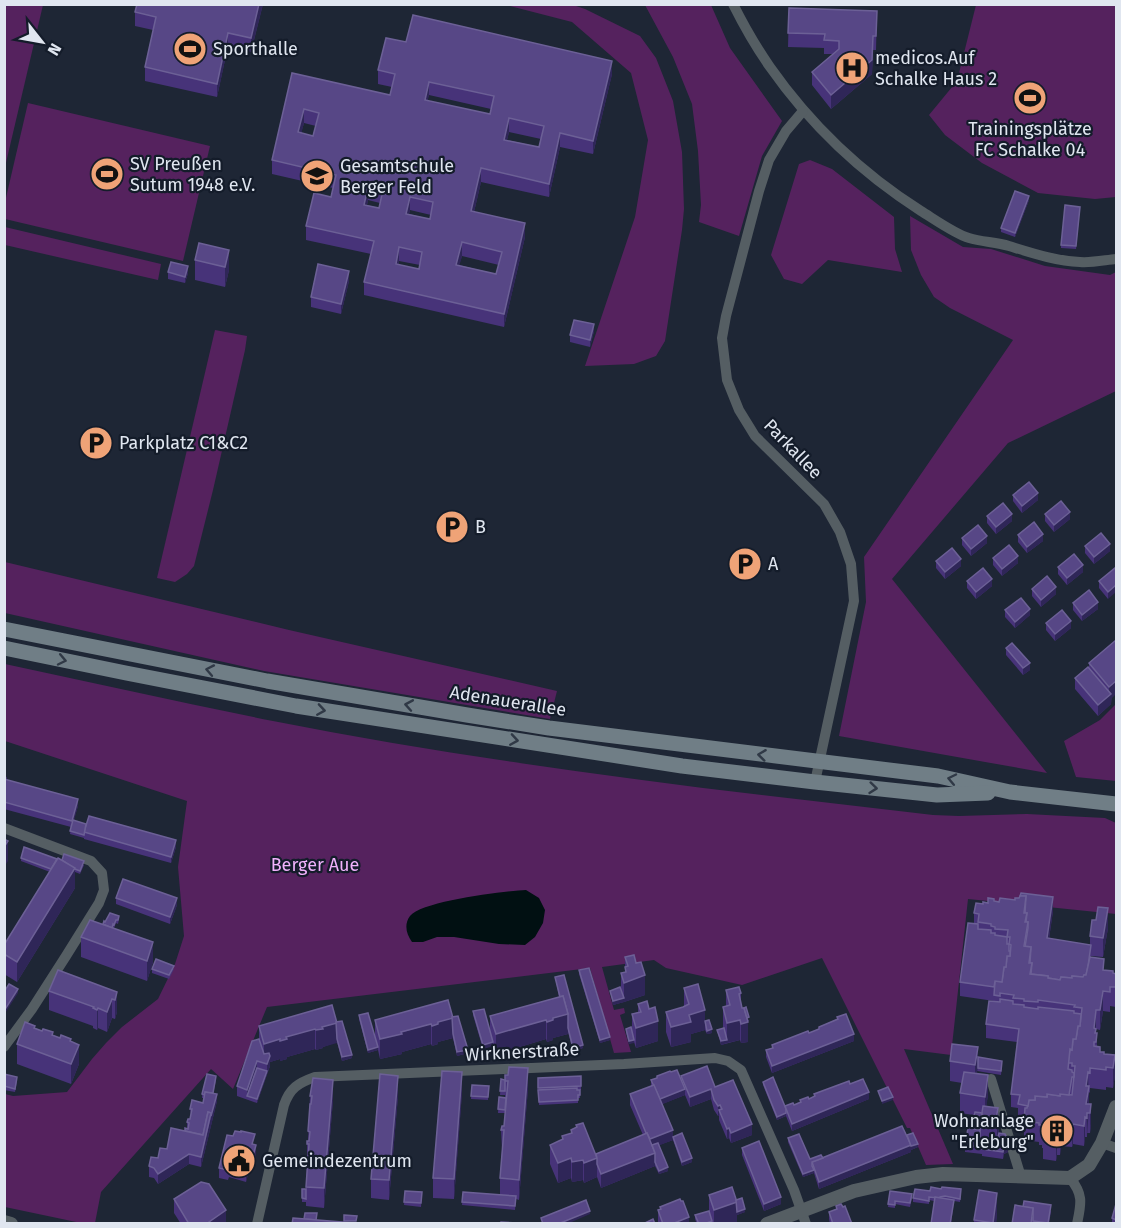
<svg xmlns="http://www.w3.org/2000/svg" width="1121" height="1228" viewBox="0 0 1121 1228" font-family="'Fira Sans',sans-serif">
	<rect width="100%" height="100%" fill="#1e2635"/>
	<g fill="#55225e">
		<path d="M4,5H43L5,167H4Z"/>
		<path d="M573,5L585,9L640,36L656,58L673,101L682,152L684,209L682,230L665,341L656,356L634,364L585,366L635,217L648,140L631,73L572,22L506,5Z"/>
		<path d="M645,5H711L730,48L782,121L762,156L739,236L699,222L701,205L698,151L692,104L673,57Z"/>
		<path d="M976,5H1116V197L1095,199L1038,193L982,163L945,135L929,115L957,81Z"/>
		<path d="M28,103L210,146L183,261L5,219V202Z"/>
		<path d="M810,160L832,169L894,217L895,249L902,272L828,260L802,284L784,279L771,255L799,164Z"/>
		<path d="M910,216L963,247L991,249L1045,266L1110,275L1116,272V391L1008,443L892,579L1047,773L839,736L866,602L864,557L1013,340L950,308L934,297L921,275L911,250Z"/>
		<path d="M5,227L161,264L158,280L5,245Z"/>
		<path d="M215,330L247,336L245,350L213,490L194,566L187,574L175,582L157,578Z"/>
		<path d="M5,562L289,630L557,691L550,719L264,671L5,613Z"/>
		<path d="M5,664C94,683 183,703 273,721C491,764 713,790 933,815L959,816L1027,814L1105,818L1116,823V914L968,899L951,1055L904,1049L953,1164L926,1165L910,1128H907L822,958L742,985L666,968L654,960L602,967L614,1010L624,1008L625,1013L620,1015L631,1052L614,1053L590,968L267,1007L233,1089L211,1069L101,1192L95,1223H81L5,1207V1094L13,1096L67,1092L92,1059L106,1043L122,1027L158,999L175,964L184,936L178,867L187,801L5,741Z"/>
		<path d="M1116,704V781L1076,777L1064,741L1100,720Z"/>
	</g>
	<path fill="#011012" d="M526,890L539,898L545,910L543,923L535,937L525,945L499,944L454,937H437L423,942H412C406,934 404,924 410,916C422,901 505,891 526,890Z"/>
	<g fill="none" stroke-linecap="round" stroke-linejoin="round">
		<g stroke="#555e63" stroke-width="10">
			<path d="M733,4C744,26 756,47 770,67C810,124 863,174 921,211C934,219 955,234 969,238C982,242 996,242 1009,246C1032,253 1056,261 1080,262C1092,263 1105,260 1116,259"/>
			<path d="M803,111L786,131L769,160L759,191L726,316L722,338L727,380L739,410L755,436L824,504L840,532L851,564L854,601L815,782"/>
			<path d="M4,828L91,861L102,873L104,890L99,903L66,956L32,1009L4,1047"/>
			<path d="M991,1079L1021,1177"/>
			<path d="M1102,1143L1116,1148"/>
			<path d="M1070,1178C1084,1195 1081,1204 1077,1224"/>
			<path d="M257,1224L284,1105C290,1088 298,1083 315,1077L624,1064L715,1058L728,1061L741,1070L794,1190L806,1224"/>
		</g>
		<g stroke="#555e63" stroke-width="14">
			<path d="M4,1222L11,1224"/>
			<path d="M767,1224L854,1191L916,1177L943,1174L1070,1178L1089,1165L1102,1143L1116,1107"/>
		</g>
		<g stroke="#707e86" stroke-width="15">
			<path d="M4,629L267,681L467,715L549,728L938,776L1010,792L1116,804"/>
			<path d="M4,648L126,673L296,706L682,766L815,782L937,795L988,793"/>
		</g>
	</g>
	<g fill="#473379" fill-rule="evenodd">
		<path d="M137,4H263L251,52L228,46L217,97L145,81V67L153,30L135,26V12Z"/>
		<path d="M789,8L877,11L876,50H873L872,74L831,109L812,85V72L833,54H824V48L788,47Z"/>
		<path d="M406,42L612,74L593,154L560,147L549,197L481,182L474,212L525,237L504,327L364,295V282L371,254L306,240V226L331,197L333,188L272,174V160L292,73L390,95L392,87L378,84V70ZM429,95L491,109L490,114L427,101ZM304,123L316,126L313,136L301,133ZM509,132L541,139L539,147L507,140ZM368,200L380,203L379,208L367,205ZM410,210L431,215L430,219L409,214ZM462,256L499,265L496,274L459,265ZM399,261L420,265L419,269L398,265Z"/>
		<path d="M1029,200L1015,237L1001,232V228Z"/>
		<path d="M1080,207L1076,249L1061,248V245Z"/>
		<path d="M199,243L229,270L225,287L195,280V260Z"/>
		<path d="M168,272L188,273L185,283L168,279Z"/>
		<path d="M349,281L341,314L311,307V297Z"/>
		<path d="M594,331L590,347L570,342V335Z"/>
		<path d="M1013,495L1038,500L1022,513L1013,501Z"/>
		<path d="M1045,514L1070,519L1054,532L1045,521Z"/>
		<path d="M987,516L1012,521L996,534L987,523Z"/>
		<path d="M1018,535L1043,541L1027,553L1018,542Z"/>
		<path d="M962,538L987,543L971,556L962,545Z"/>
		<path d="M1085,546L1110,551L1094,564L1085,553Z"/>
		<path d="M993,558L1018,563L1002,576L993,565Z"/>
		<path d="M936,561L961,566L945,579L936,568Z"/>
		<path d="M1058,567L1083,572L1067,585L1058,574Z"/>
		<path d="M1115,568L1108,599L1099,588V581Z"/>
		<path d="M967,581L992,586L976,599L967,588Z"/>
		<path d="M1032,589L1056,594L1041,607L1032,596Z"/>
		<path d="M1073,603L1098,609L1082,621L1073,610Z"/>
		<path d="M1005,610L1030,615L1015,628L1005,617Z"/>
		<path d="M1046,623L1071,628L1055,641L1046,630Z"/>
		<path d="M1116,640L1111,704L1098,716L1075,689V678L1089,667V663Z"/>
		<path d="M1006,648L1030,670L1023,675L1006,655Z"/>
		<path d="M4,773L7,778L6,780L78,806L73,821L176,847L171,863L84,839V838L70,834L71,827L4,809Z"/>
		<path d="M21,858L62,860L84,865L80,874L75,872V888L17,982L4,974V945L50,872L21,861Z"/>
		<path d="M116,898L177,905L170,924L116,904Z"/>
		<path d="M994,901L1053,911L1049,939L1090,945V936L1108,928L1103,957L1091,956V957L1104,970L1116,974V1007L1110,1006V1012L1103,1011L1100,1030L1096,1029V1032L1097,1046L1100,1052L1104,1054L1115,1055V1075L1113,1088L1106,1087V1090L1090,1088V1093L1089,1092V1104H1091V1124L1090,1133H1087V1137H1085L1084,1146L1073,1144L1072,1147L1061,1146L1060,1155H1057L1056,1161L1043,1159V1148H1042V1145H1039V1142L1024,1140V1119L1018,1118V1108L1011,1107V1094L1017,1042L986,1038V1024L994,1001L960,996V982L974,923V913L983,904Z"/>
		<path d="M119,919L118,924L116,923L114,928L153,962L147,981L81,957V937L103,924L105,922Z"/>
		<path d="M625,957L645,995L624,1002L613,1005L610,991L621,990V973L625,972Z"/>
		<path d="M152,969H174L169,979L152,973Z"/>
		<path d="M579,970L610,1040L600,1043L579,974Z"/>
		<path d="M555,977L583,1048L573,1051L568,1032V1034L553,1038V1040L547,1042L546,1039L496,1054L493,1045L483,1049L473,1015V1011L490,1033V1016L559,997Z"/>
		<path d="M684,988L702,1000L705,1021L712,1033L707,1034L705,1030L691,1034V1042L671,1047L666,1032V1012L684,1007Z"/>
		<path d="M726,990L741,993V1002L742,1008L749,1021H748V1042L741,1043L740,1040L721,1045L717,1030L723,1029V1007L726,1006Z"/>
		<path d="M49,991L117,992V1012L115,1019L112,1018L107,1032L98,1028L97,1030L93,1028V1026L49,1010Z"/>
		<path d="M638,1004L658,1041L636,1048L634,1042L629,1044L626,1032V1029L632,1031V1014L638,1012Z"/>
		<path d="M359,1015L375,1037V1020L452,1017L468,1053L457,1056L453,1038L438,1042V1044L432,1046L431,1044L402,1052V1054L380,1059L378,1050L368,1053L359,1019Z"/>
		<path d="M837,1017L854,1041L772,1073L766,1057V1050L772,1048V1045L819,1029V1027L837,1019Z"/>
		<path d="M336,1022L352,1058L342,1061L337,1042L323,1047V1048L316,1050L315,1049L287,1057V1059L280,1061V1059L270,1062V1066L257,1103L237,1096V1086L259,1039V1026Z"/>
		<path d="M35,1029L53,1035L79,1064L71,1084L17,1064V1044Z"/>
		<path d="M978,1058L1002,1064L1001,1075L977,1071V1074L988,1095L986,1106L998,1119L999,1133L1009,1150H1008V1152L1004,1154L1003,1159L982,1156V1154L965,1152V1145L971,1129L974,1115L960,1113V1093L962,1083L950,1081V1061Z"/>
		<path d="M671,1072L681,1080V1076L715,1087L752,1135L731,1143L729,1138L727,1139L719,1120V1116H718L714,1110L711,1099L690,1107L685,1095L662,1104L673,1137L692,1162L682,1166L673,1140L659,1145L668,1171L659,1174L655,1166L601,1188L597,1177L584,1183L583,1180L572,1182L571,1178L558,1183L550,1164V1145L562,1140V1136L571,1134V1130L576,1128V1125L596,1154L643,1135L630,1105V1094L651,1086V1080L657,1078V1076Z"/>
		<path d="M4,1074L17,1081L15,1092L4,1090Z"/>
		<path d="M581,1076V1090H577H580V1098H578V1103L539,1105L538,1078Z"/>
		<path d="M501,1079L528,1088L519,1200L516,1199L515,1210L462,1205L463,1192L500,1195V1178L502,1150L501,1130L504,1126L505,1113H498L499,1097L505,1098V1095H500Z"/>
		<path d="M216,1080L213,1094L217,1101L201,1167L189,1164L158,1184L154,1178L149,1177V1166L158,1158L187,1129V1122L190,1119L191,1116L190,1109L203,1103L204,1098H202V1094Z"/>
		<path d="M763,1082L785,1106L794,1105L800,1103V1100L809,1099L814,1097V1094L850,1084L869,1099L792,1131L786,1116L777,1120L763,1085Z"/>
		<path d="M472,1085L489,1086L488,1100L471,1099Z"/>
		<path d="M462,1092L454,1199L433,1198V1178Z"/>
		<path d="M310,1096L333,1100L324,1208L306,1206V1202H302V1189H306L307,1164V1144L308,1141Z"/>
		<path d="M398,1096L389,1200L371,1198V1179Z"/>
		<path d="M907,1135L918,1147L911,1150V1152L819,1189L814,1173L803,1177L788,1142V1138L810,1159L823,1158Z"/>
		<path d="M255,1145L256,1155L252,1170H249L246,1182L229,1177L228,1180L219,1178V1168Z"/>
		<path d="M742,1148L781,1204L764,1211L742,1155Z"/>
		<path d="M405,1191L422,1192L421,1207L404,1205Z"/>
		<path d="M890,1191L912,1198L910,1207L895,1204V1208L888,1207Z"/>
		<path d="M930,1191L961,1193L960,1202L954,1201L951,1224H931L934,1201L929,1200V1204L913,1202V1198Z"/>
		<path d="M709,1195L736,1200L745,1212L737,1215V1222L733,1224H697L695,1219V1215L709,1212Z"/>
		<path d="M174,1199L226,1223L181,1224L174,1213Z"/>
		<path d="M1116,1204V1224H1112V1218Z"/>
		<path d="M836,1206L852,1224H830L829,1219V1212L836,1210Z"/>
		<path d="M660,1207L689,1224H658V1210H660Z"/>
		<path d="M1051,1211L1049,1224H1012Z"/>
		<path d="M997,1212L996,1224H974V1220Z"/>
	</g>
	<g fill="#2f2658">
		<path d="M259,4H263L251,52V38Z"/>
		<path d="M228,33V46L217,97V84Z"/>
		<path d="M873,36L872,74L831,109V95Z"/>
		<path d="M612,61V74L593,154V141Z"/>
		<path d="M429,82V95L425,113V100Z"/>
		<path d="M304,109V123L298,146V132Z"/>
		<path d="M509,118V132L504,153V140Z"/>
		<path d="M560,133V147L549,197V184Z"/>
		<path d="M481,168V182L471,225V211Z"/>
		<path d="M368,187V200L364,218V205Z"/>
		<path d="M1029,196V200L1015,237V233Z"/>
		<path d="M410,197V210L406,227V214Z"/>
		<path d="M525,223V237L504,327V314Z"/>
		<path d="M462,242V256L456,278V265Z"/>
		<path d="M399,247V261L396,278V264Z"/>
		<path d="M229,250V270L225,287V267Z"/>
		<path d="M188,266V273L185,283V277Z"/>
		<path d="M349,271V281L341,314V304Z"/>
		<path d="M594,324V331L590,347V340Z"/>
		<path d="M1038,493V500L1022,513V506Z"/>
		<path d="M1070,512V519L1054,532V525Z"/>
		<path d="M1012,514V521L996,534V527Z"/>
		<path d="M1043,534V541L1027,553V547Z"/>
		<path d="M987,536V543L971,556V549Z"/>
		<path d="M1110,544V551L1094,564V557Z"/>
		<path d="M1018,556V563L1002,576V569Z"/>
		<path d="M961,559V566L945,579V572Z"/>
		<path d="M1083,565V572L1067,585V578Z"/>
		<path d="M992,579V586L976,599V592Z"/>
		<path d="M1116,585V592L1108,599V592Z"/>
		<path d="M1056,587V594L1041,607V600Z"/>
		<path d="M1098,602V609L1082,621V615Z"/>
		<path d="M1030,609V615L1015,628V622Z"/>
		<path d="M1071,621V628L1055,641V634Z"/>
		<path d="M1030,663V670L1023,675V668Z"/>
		<path d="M1116,681V694L1111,699V704L1098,716V705L1109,695V687Z"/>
		<path d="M78,799V806L72,828V821Z"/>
		<path d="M176,840V847L171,863V857Z"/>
		<path d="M8,841V861L4,867V847Z"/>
		<path d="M75,868V888L17,982V962Z"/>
		<path d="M1053,897V911L1047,952V938Z"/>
		<path d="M177,898V905L170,924V917Z"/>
		<path d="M1108,908V928L1103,957V938Z"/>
		<path d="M153,942V962L147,981V961Z"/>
		<path d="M645,975V995L624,1002V983Z"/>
		<path d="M18,989V993L4,1015V1011Z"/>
		<path d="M1103,991V1011L1100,1030V1010Z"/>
		<path d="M117,992V1012L115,1019V1000Z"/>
		<path d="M624,998V1002L613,1005V1001Z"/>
		<path d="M112,999V1018L107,1032V1012Z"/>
		<path d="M98,1008V1028L97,1030V1010Z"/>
		<path d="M705,1010V1030L691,1034V1042L671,1047V1027L689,1015Z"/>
		<path d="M1096,1010V1042L1094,1028Z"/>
		<path d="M568,1014V1034L553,1038V1040L547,1042V1022L553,1018Z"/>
		<path d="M453,1018V1038L438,1042V1044L432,1046V1026L438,1022Z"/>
		<path d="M546,1020V1039L496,1054V1034Z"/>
		<path d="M740,1020V1040L727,1043V1023Z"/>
		<path d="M658,1021V1041L636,1048V1028Z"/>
		<path d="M748,1022V1042L741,1043V1024Z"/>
		<path d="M337,1023V1043L323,1047V1048L316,1050V1030L322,1027Z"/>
		<path d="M431,1024V1044L402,1052V1054L380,1059V1039Z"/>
		<path d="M315,1029V1049L287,1057V1059L280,1061V1041L286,1037Z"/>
		<path d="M712,1029V1033L707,1034V1031Z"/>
		<path d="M854,1034V1041L772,1073V1066Z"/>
		<path d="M610,1037V1040L600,1043V1040Z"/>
		<path d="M280,1039V1059L270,1062V1066L257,1103V1099L267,1071V1063L264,1064V1044Z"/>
		<path d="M634,1040V1043L629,1044V1041Z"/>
		<path d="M727,1040V1043L721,1045V1041Z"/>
		<path d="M493,1042V1046L483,1049V1045Z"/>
		<path d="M79,1045V1064L71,1084V1064Z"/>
		<path d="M583,1045V1048L573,1051V1048Z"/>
		<path d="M378,1047V1050L368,1053V1050Z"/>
		<path d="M978,1047V1067L975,1085V1065Z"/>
		<path d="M468,1050V1053L457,1056V1052Z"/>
		<path d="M352,1055V1058L342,1061V1057Z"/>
		<path d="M1115,1055V1075L1113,1088V1068Z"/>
		<path d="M257,1061V1071L247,1096V1100V1090Z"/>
		<path d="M528,1068V1088L519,1200V1180Z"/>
		<path d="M462,1072V1092L454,1199V1179Z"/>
		<path d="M1088,1072L1089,1106L1087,1137L1086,1086Z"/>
		<path d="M988,1075V1095L985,1117V1097Z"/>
		<path d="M398,1076V1096L389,1200V1180Z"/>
		<path d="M333,1080V1100L324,1208V1188Z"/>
		<path d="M685,1089V1095L658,1106V1099Z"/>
		<path d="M711,1089V1099L690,1107V1097Z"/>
		<path d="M869,1092V1099L792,1131V1124Z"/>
		<path d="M217,1094V1101L201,1167V1157Z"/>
		<path d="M893,1097V1100L882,1104V1101Z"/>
		<path d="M1091,1104V1124L1090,1133V1113Z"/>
		<path d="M720,1105V1112L719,1110V1116H718V1106Z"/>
		<path d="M998,1108L999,1139L997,1147V1127L996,1119Z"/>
		<path d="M786,1113V1116L777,1120V1117Z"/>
		<path d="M1085,1117V1137L1084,1146V1126Z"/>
		<path d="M752,1124V1135L731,1143V1133Z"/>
		<path d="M1073,1124V1144L1072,1147V1127Z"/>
		<path d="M1061,1126V1146L1060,1155V1135Z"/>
		<path d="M729,1128V1138L727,1139V1129Z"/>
		<path d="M673,1130V1140L650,1149L649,1139Z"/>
		<path d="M1057,1135V1155L1056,1161V1141Z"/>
		<path d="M1009,1143V1150H1008V1152L1004,1154L1003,1159L1004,1147Z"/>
		<path d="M918,1144V1147L911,1150V1152L819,1189V1182L911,1145Z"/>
		<path d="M256,1145V1155L252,1170V1160Z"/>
		<path d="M655,1153V1166L601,1188V1174Z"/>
		<path d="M189,1154V1164L158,1184V1174Z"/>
		<path d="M571,1158V1178L558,1183V1163Z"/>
		<path d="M597,1158V1177L584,1183V1163Z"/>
		<path d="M692,1158V1162L682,1166V1162Z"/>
		<path d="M249,1159V1170L246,1182V1171Z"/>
		<path d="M583,1160V1180L572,1182V1162Z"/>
		<path d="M668,1167V1171L659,1174V1171Z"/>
		<path d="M814,1170V1173L803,1177V1174Z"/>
		<path d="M997,1193V1212L996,1224H993Z"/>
		<path d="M781,1197V1204L764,1211V1204Z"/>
		<path d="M737,1202L745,1209V1212L737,1215V1222L733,1224H714V1210Z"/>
		<path d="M226,1210V1224H206Z"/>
		<path d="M590,1211V1214L567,1224H558Z"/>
		<path d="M689,1217V1224H672Z"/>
	</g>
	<g fill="#574786" stroke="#6c6096" stroke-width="1.5" fill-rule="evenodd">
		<path d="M137,4H259L251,38L228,33L217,84L145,67L156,17L135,12Z"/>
		<path d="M789,8L877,11L876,36H873L872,60L831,95L812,72L839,49V41L824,40L825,34L788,33Z"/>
		<path d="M413,15L612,61L593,141L560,133L549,184L481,168L471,211L525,223L504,314L364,282L374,241L306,226L314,193L331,197L336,175L272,160L292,73L390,95L395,74L378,70L386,38L406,42ZM429,82L494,96L490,114L425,100ZM304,109L319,113L313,136L298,132ZM509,118L544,126L539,147L504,140ZM368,187L383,190L379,208L364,205ZM410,197L433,202L430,219L406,214ZM462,242L502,252L496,274L456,265ZM399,247L422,252L419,269L396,264Z"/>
		<path d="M1015,191L1029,196L1015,233L1001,228Z"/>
		<path d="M1065,205L1080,207L1076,246L1061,245Z"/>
		<path d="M199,243L229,250L225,267L195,260Z"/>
		<path d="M171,262L188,266L185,277L168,272Z"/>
		<path d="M318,264L349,271L341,304L311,297Z"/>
		<path d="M574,320L594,324L590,340L570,335Z"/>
		<path d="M1029,482L1038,493L1022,506L1013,495Z"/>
		<path d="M1061,501L1070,512L1054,525L1045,514Z"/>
		<path d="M1003,503L1012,514L996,527L987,516Z"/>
		<path d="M1034,522L1043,534L1027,547L1018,535Z"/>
		<path d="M978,525L987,536L971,549L962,538Z"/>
		<path d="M1101,533L1110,544L1094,557L1085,546Z"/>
		<path d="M1009,545L1018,556L1002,569L993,558Z"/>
		<path d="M952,548L961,559L945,572L936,561Z"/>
		<path d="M1074,554L1083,565L1067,578L1058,567Z"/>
		<path d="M983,568L992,579L976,592L967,581Z"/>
		<path d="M1115,568L1116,570V585L1108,592L1099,581Z"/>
		<path d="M1047,576L1056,587L1041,600L1032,589Z"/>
		<path d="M1089,590L1098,602L1082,615L1073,603Z"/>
		<path d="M1021,598L1030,609L1015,622L1005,610Z"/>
		<path d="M1062,610L1071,621L1055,634L1046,623Z"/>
		<path d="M1116,640V681L1109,687L1089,663Z"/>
		<path d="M1012,643L1030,663L1023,668L1006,648Z"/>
		<path d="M1088,667L1111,694L1098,705L1075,678Z"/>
		<path d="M4,779L78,799L72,821L4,802Z"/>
		<path d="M89,816L176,840L171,857L84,832Z"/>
		<path d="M73,820L86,824L84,835L70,831Z"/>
		<path d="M4,839L8,841L4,847Z"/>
		<path d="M24,847L57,859L51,869L21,858Z"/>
		<path d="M64,854L84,861L80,871L75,869L62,860Z"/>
		<path d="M58,858L75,868L17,962L4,954V945Z"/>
		<path d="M123,879L177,898L170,917L116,898Z"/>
		<path d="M1021,893L1053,897L1047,938L1091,945L1088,966L1086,975H1084L1083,977L1072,976V978L1061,977L1060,980L1048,978V976L1031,974L1032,963H1030L1031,947H1025L1028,928V922H1026L1027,913H1025L1026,896H1020Z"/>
		<path d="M1020,896H1026L1024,913H1027L1025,922H1028L1024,946L1031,947L1029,963H1032L1030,974L1048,976V978L1060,980L1061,977L1072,978V976L1083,977L1084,975H1086L1090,957L1104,959L1103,970L1113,971V973L1116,974V987H1110V992L1103,991L1100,1010H1096L1094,1028L1096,1029L1095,1033H1097L1096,1042H1094V1046L1100,1047V1052H1104V1054L1115,1055L1113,1068L1106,1067V1070L1090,1068V1073L1088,1072L1086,1086H1089L1086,1104H1091L1090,1113H1087V1118L1085,1117L1084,1126L1073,1124L1072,1127L1061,1126L1060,1135H1057L1056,1141L1043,1139L1044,1128H1042V1125H1039V1123L1024,1121L1025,1108H1027L1029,1100H1035V1096L1047,1097V1094L1060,1096V1094L1072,1095L1075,1066H1072V1063H1068L1070,1049L1072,1050L1073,1039H1076L1078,1026H1080L1082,1008L1074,1007L1075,1005L1038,1000V1002L1024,1001V999L1013,998L1014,995L1000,993V996L994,995L995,981L1002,982L1004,967H1006L1007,956H1010L1011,945L1009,944L1010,937H1007L1008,930L995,929V927L991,926V924L978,922L979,914L974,913L976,903L983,904V902L988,903V898L994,899V901L999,902L1000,898L1015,900V898H1019Z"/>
		<path d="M1098,907L1108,908L1103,938L1090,936L1092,920H1096Z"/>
		<path d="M110,913L119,916L118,920H116L114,925L113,924L112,928L103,924L104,921L105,922Z"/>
		<path d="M90,920L153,942L147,961L81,937Z"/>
		<path d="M968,923L978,924V929L991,930V933H995V935L1007,937V944H1009V951H1010V956H1007L1006,967H1004L1002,982L995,981L994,987L960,982Z"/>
		<path d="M634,955L636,963L641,962L645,975L624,983L621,973L626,972L625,967L628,966L625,957Z"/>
		<path d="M156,959L174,966L169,975L152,969Z"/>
		<path d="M589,968L610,1037L600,1040L579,970Z"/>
		<path d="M58,970L117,992L115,1000L112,999L107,1012L98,1008L97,1010L93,1008L94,1007L49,991Z"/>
		<path d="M564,975L583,1045L573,1048L568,1028V1014L563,996L560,997L555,977Z"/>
		<path d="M9,984L18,989L4,1011V992Z"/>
		<path d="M698,984L705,1010L689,1015L691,1022L671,1027L666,1012L683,1007L689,1004L684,988Z"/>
		<path d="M620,987L624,998L613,1001L610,991Z"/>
		<path d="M739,987L741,993L739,994L742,1008H744L748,1022L741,1024L740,1020L727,1023L723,1007L730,1005L726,990Z"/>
		<path d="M563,996L568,1014L553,1018V1020L547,1022L546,1020L496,1034L490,1016Z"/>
		<path d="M1000,999L1013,1001V1004L1024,1005V1007L1038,1009V1007L1074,1011V1013L1081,1014L1080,1026H1078L1076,1039H1073L1072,1050L1070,1049L1068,1069L1072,1070V1072L1074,1073V1077H1072L1069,1095L1060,1094V1096L1047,1094V1097L1035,1096V1100H1029L1028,1106L1018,1104L1020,1095L1011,1094L1019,1029L986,1024L989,1001L1000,1002Z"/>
		<path d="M448,1000L453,1018L438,1022V1024L432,1026L431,1024L401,1032L402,1034L380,1039L375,1020Z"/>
		<path d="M647,1001L649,1009L655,1007L658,1021L636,1028L632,1014L641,1012L638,1004Z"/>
		<path d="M332,1005L337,1023L322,1027L323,1029L316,1030L315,1029L286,1037L287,1039L280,1041V1039L264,1044L259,1026Z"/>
		<path d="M746,1007L749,1017L747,1018L744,1008Z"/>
		<path d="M484,1009L493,1042L483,1045L473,1011Z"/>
		<path d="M368,1013L378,1047L368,1050L359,1015Z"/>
		<path d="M846,1014L854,1034L772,1066L766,1050L773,1048L772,1045L808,1031L809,1033L819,1029V1027L838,1019L837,1017Z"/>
		<path d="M458,1016L468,1050L457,1052L453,1034L452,1017Z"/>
		<path d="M709,1020L712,1029L707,1031L705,1021Z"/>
		<path d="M342,1021L352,1055L342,1057L337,1039L336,1022Z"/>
		<path d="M25,1022L35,1026L34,1028L42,1031L43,1029L53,1032L52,1035L60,1038L61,1035L71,1039L70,1041L79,1045L71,1064L17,1044Z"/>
		<path d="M631,1027L634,1040L629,1041L626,1029Z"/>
		<path d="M724,1028L727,1040L721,1041L717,1030Z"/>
		<path d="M259,1039L264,1054L269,1053L270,1056L267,1064L257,1061L247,1090L237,1086L252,1041Z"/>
		<path d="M952,1044L978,1047L975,1065L950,1061Z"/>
		<path d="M978,1057L1002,1061L1001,1071L978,1068Z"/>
		<path d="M707,1066L715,1087L733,1080L752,1124L731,1133L729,1128L727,1129L719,1110L722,1109L720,1105L718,1106L714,1100L711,1089L690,1097L681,1076Z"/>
		<path d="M509,1067L528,1068L519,1180L500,1178L504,1130H501L502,1126H504L508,1081H505V1075H508Z"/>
		<path d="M257,1068L267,1071L257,1099L247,1096Z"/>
		<path d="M677,1070L685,1089L660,1099L651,1080L657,1078V1076L670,1071L671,1072Z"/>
		<path d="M442,1071L462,1072L454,1179L433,1178Z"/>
		<path d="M964,1072L988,1075L985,1097L960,1093Z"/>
		<path d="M4,1074L17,1077L15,1089L4,1086Z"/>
		<path d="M207,1074L216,1076L213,1093L205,1092V1095L202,1094Z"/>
		<path d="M380,1074L398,1076L389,1180L371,1179Z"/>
		<path d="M581,1076V1086L538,1088V1078Z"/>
		<path d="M773,1077L786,1109V1113L777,1117L763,1082Z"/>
		<path d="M313,1078L333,1080L324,1188L306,1187L309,1144H307V1141H309L310,1132L308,1131L310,1104H311L312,1096H310Z"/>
		<path d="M501,1079L505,1080V1091H500Z"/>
		<path d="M863,1079L869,1092L792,1124L785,1106L793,1103L794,1105L801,1102L800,1100L808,1097L809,1099L815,1096L814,1094L849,1081L850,1084Z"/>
		<path d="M472,1085L489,1086L488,1097L471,1096Z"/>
		<path d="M654,1085L673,1130L650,1139L647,1133H646L630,1094Z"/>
		<path d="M888,1087L893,1097L882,1101L878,1091Z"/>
		<path d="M577,1088V1090H580V1095H578V1100L539,1102L538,1090Z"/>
		<path d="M205,1092L217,1094L211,1116V1113L208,1112L203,1135L185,1131V1128L188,1129L189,1123L187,1122L188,1119H190L192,1109H190L192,1100L203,1103Z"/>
		<path d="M499,1097L506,1098L505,1110L498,1109Z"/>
		<path d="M983,1106L998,1108L996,1119L999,1120L997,1127L980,1126Z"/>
		<path d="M208,1112L211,1113L201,1157L189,1154L158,1174L154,1168L149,1166L151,1157L158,1158L160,1148L167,1149L171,1128L203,1135Z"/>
		<path d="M975,1112L982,1113L980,1130L971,1129Z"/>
		<path d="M583,1123L597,1158L584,1163L583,1160L572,1162L571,1158L558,1163L550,1145L563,1139L562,1136L572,1133L571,1130L577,1127L576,1125Z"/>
		<path d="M902,1126L911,1145L819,1182L812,1162Z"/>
		<path d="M968,1128L980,1130V1139L995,1141H997L999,1133L1005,1134L1009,1143L1007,1144L1008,1146L1004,1147L1003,1152L982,1149V1147L965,1145Z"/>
		<path d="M235,1131L241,1132V1131L255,1134L252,1144L256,1145L252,1160L249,1159L246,1171L229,1167L228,1170L219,1168L227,1135L233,1136Z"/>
		<path d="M647,1133L655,1153L601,1174L597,1164V1158L596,1154Z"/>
		<path d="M682,1133L692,1158L682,1162L673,1137Z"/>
		<path d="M913,1133L918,1144L911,1146L907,1135Z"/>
		<path d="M799,1134L810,1159L821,1155L823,1158L812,1162V1166L814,1170L803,1174L788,1138Z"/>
		<path d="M759,1141L781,1197L764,1204L742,1148Z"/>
		<path d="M658,1143L668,1167L659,1171L655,1162V1153L652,1145Z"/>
		<path d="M201,1182L209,1184L226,1210L206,1224H189L174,1199Z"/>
		<path d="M732,1187L737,1202L714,1210L709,1195Z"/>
		<path d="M931,1187L941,1189L942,1187L961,1189L960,1199L945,1196L940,1197L939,1198L929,1197V1201L913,1198L915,1189L930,1191Z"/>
		<path d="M302,1189H306V1199L302,1198Z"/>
		<path d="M979,1190L997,1193L993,1223L974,1220Z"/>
		<path d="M405,1191L422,1192L421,1203L404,1202Z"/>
		<path d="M890,1191L912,1194L910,1203L895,1201V1205L888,1204Z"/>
		<path d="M463,1192L516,1196L515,1206L462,1202Z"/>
		<path d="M935,1197L954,1200L950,1224H931Z"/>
		<path d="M742,1198L745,1209L737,1212L736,1200Z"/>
		<path d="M680,1199L681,1201H683L689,1217L672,1224H663L658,1210L661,1209L660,1207Z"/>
		<path d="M586,1200L590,1211L558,1224H543L541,1218Z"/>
		<path d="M1024,1201L1051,1205L1048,1223L1033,1221V1208L1023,1207Z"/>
		<path d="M841,1204L843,1207L845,1206L852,1224H833L829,1212L837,1209L836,1206Z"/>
		<path d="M1116,1204V1220L1112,1218Z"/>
		<path d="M1015,1205L1033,1208L1031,1224H1012Z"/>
		<path d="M709,1211L712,1221L704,1224H699L695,1215Z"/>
		<path d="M305,1213H317L316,1220L304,1219Z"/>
		<path d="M344,1215L357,1216L356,1221H344Z"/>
		<path d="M293,1218L367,1224H292Z"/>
		<path d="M653,1219L655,1224H643Z"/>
		<path d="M501,1222L517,1223V1224H501Z"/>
	</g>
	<defs><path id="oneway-chevron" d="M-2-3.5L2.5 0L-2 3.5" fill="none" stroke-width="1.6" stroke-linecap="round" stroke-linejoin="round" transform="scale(1.5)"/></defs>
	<g stroke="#303946">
		<use href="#oneway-chevron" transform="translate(62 660) rotate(12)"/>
		<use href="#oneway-chevron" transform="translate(210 670) rotate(-169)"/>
		<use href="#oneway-chevron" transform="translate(409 705) rotate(-170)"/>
		<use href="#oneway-chevron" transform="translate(321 710) rotate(9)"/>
		<use href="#oneway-chevron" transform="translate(514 740) rotate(9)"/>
		<use href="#oneway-chevron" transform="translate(762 755) rotate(-173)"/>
		<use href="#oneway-chevron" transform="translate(952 779) rotate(-168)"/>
		<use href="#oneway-chevron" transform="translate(873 788) rotate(6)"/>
	</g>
	<defs>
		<symbol id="stadium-disc" viewBox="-11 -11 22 22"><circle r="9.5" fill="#efa377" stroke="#141c2a"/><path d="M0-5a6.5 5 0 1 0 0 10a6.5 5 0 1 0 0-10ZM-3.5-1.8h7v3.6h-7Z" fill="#111"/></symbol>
		<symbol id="hospital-disc" viewBox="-11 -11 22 22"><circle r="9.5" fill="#efa377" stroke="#141c2a"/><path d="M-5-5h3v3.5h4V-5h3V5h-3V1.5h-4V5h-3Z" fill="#111"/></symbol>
		<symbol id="school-disc" viewBox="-11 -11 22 22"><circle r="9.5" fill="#efa377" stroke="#141c2a"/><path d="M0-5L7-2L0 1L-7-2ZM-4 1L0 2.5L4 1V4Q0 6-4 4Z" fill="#111"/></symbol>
		<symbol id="parking-disc" viewBox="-11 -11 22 22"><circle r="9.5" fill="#efa377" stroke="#141c2a"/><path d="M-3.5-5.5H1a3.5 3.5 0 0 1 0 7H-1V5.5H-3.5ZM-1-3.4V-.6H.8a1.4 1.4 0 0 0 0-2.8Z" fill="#111"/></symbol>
		<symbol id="building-disc" viewBox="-11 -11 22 22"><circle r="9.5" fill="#efa377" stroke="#141c2a"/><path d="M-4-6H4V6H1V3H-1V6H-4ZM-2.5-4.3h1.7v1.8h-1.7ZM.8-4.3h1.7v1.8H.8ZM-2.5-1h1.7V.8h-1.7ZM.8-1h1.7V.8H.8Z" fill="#111"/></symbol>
		<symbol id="civic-disc" viewBox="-11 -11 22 22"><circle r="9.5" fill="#efa377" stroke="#141c2a"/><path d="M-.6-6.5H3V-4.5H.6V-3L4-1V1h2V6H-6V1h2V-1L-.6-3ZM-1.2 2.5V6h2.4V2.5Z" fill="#111"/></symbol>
	</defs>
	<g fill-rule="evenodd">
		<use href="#stadium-disc" x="171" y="30" width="38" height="38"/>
		<use href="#hospital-disc" x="833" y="49" width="38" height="38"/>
		<use href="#stadium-disc" x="1011" y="79" width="38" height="38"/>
		<use href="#stadium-disc" x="88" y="155" width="38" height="38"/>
		<use href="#school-disc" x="298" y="157" width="38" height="38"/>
		<use href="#parking-disc" x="77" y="424" width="38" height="38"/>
		<use href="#parking-disc" x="433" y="508" width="38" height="38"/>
		<use href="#parking-disc" x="726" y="545" width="38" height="38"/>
		<use href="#building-disc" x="1038" y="1112" width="38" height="38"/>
		<use href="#civic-disc" x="220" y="1142" width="38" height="38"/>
	</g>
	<g text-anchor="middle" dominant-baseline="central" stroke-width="4.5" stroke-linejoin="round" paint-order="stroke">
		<g font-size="18" fill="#e0e6f0" stroke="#141c2a" text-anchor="start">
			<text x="213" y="49">Sporthalle</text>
			<text x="875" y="58">medicos.Auf<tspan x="875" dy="21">Schalke Haus 2</tspan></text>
			<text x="1030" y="129" text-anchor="middle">Trainingsplätze<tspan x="1030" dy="21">FC Schalke 04</tspan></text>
			<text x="130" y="164">SV Preußen<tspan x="130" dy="21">Sutum 1948 e.V.</tspan></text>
			<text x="340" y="166">Gesamtschule<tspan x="340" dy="21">Berger Feld</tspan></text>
			<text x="119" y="443">Parkplatz C1&amp;C2</text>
			<text x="475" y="527">B</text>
			<text x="768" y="564">A</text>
			<text x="1034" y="1121" text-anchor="end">Wohnanlage<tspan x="1034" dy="21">"Erleburg"</tspan></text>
			<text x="262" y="1161">Gemeindezentrum</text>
		</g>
		<g font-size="18" fill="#e0e6f0" stroke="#141c2a">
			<text transform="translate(793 449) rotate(46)">Parkallee</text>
			<text transform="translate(508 701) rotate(9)">Adenauerallee</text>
			<text transform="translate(522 1052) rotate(-3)">Wirknerstraße</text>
		</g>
		<g font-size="18" fill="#f1b2fc" stroke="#141c2a">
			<text x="315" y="865">Berger Aue</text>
		</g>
	</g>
	<rect width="1121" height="1228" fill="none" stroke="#e0e6f0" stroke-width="12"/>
	<g transform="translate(42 42) rotate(121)" stroke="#141c2a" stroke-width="4.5" paint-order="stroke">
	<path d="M0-4.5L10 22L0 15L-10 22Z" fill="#e0e6f0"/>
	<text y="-9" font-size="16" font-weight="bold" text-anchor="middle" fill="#e0e6f0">N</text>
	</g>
</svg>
